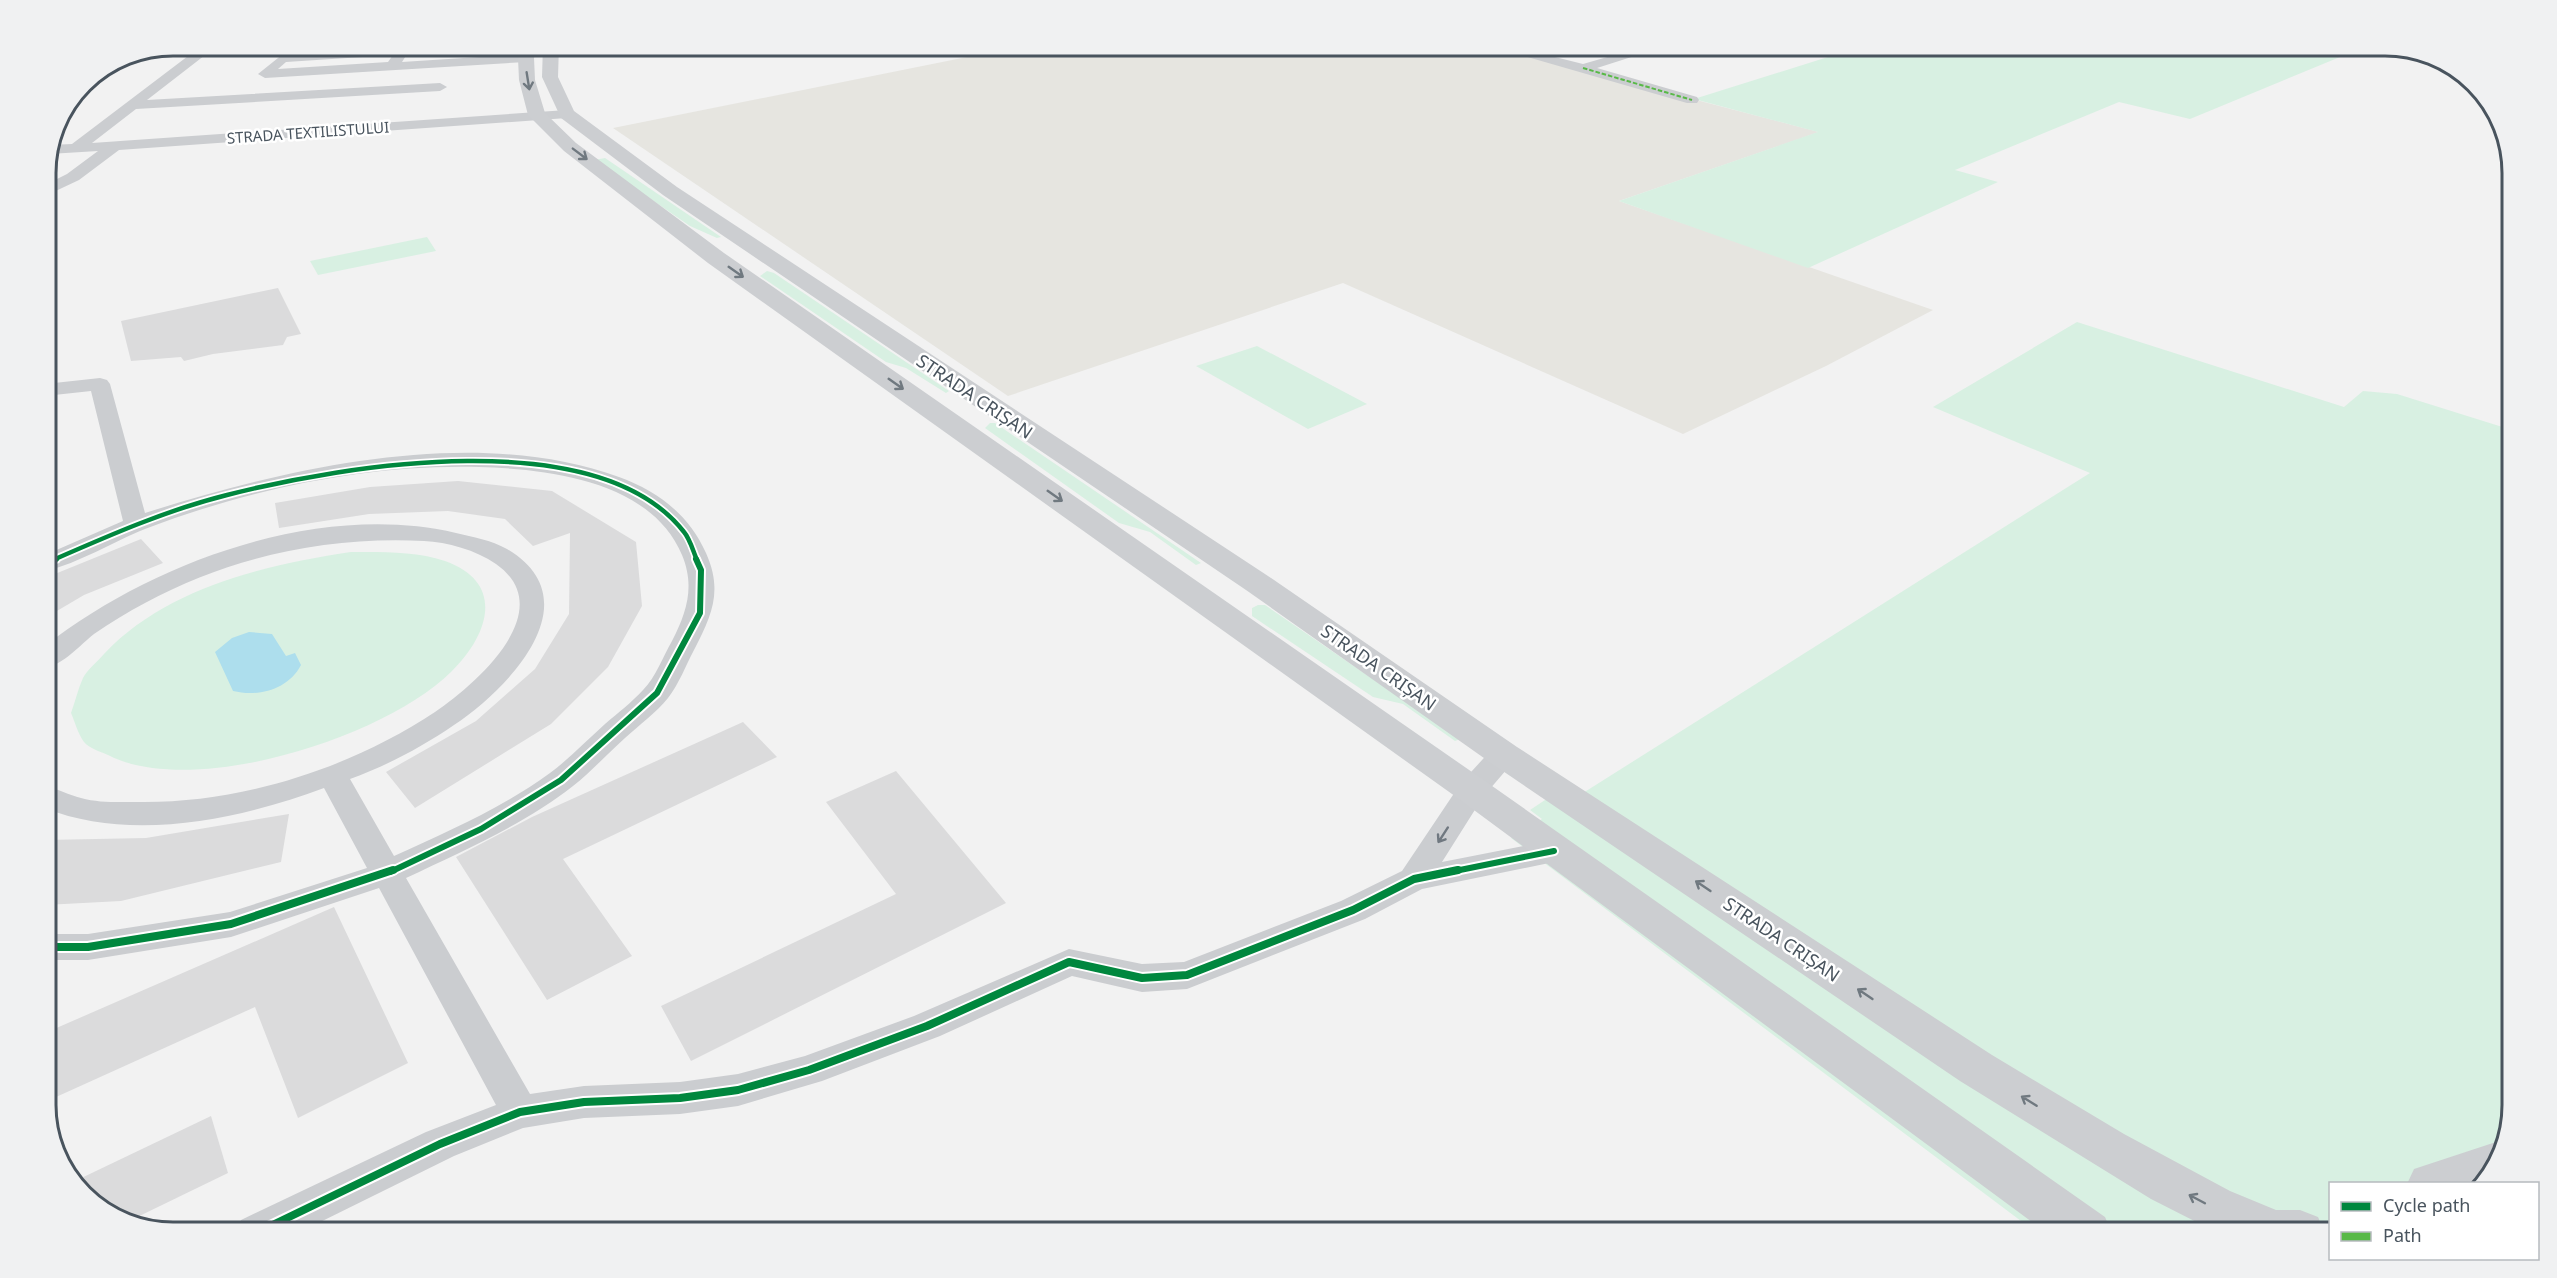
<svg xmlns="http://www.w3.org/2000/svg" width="2557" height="1278" viewBox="0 0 2557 1278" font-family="'Noto Sans',sans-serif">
	<rect width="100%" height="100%" fill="#f2f2f2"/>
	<path fill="#e6e5e0" d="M1027,45H1485L1819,132L1619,201L1933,310L1826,366L1683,434L1343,283L1008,396L613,128Z"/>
	<g fill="#d8f0e2">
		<path d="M1866,45H2278L2340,57L2190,119L2119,102L1955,170L1998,182L1808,268L1619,201L1818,132L1694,99Z"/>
		<path d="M605,158L721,237L717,238L690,226L594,160Z"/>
		<path d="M427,237L436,251L318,275L310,261Z"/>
		<path d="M767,271L774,273L949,391L946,393L906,368L886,362L760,276Z"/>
		<path d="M2077,322L2344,407L2363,391L2397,394L2512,430V1106L2499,1162L2480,1183L2330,1184V1233H2037L1511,838L1542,819L1530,810L1551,796L1564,805L2090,473L1933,407Z"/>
		<path d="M1257,346L1367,404L1308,429L1196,366Z"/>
		<path d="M990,423H995L1201,563L1196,565L1150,532L1119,523L985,428Z"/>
		<path d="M351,552C383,552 415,551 445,561C507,583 488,636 451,672C386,737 193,799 108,755C101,752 89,748 84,742C78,734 75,722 71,713C75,702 78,689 83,678C87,670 97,662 104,654C166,588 265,565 351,552Z"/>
		<path d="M1258,605H1265L1460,739L1455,741L1403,704L1373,697L1252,616V608Z"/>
	</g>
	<path fill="#addeed" d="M249,632L272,634L286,656L295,653L301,665C288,690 258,697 233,691L215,652L232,638Z"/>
	<g fill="#dbdbdc">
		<path d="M278,288L301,334L287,337L283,345L213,354L184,361L181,357L131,361L121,321Z"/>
		<path d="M458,481L552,491L636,542L642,606L608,667L551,724L415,808L386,772L476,721L535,669L569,614L570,533L533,546L505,519L448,511L369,514L279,528L275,503L370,487Z"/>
		<path d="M141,539L163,563L84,595L45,618V578Z"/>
		<path d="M743,722L777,757L563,859L632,956L547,1000L456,857L532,817Z"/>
		<path d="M896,771L1006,903L691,1061L661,1006L896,894L826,802Z"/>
		<path d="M289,814L281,862L121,901L45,905V840L146,838Z"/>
		<path d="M334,907L408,1063L298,1118L255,1007L45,1102V1033Z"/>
		<path d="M211,1116L228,1173L127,1222L116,1220L73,1182Z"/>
	</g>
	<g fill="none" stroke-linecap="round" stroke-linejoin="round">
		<g fill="#cbcdd0" fill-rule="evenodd">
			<path d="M201,45H267L261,49L209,52L147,100L440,83L447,87L440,91L136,109L92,143L567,110L574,114L567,118L119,150L79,180L45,196V185L67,174L98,151L49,154L50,145L72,144L192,53L132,57L126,54L159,48Z"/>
			<path d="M1486,45H1507L1583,64L1649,45H1669L1597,68L1697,97L1699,100L1697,103H1687Z"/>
			<path d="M403,47L409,51L402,62L526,54L532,58L526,62L265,78L258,74L283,54ZM393,55L388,62L278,69L286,62Z"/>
			<path d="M100,378L107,380L110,384L145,513C287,468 474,424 619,477C658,491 689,515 706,553C723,591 712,615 694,650C686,665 679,684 668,698C656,713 639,725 625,738C607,754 591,772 573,786C525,824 461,852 406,878L530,1094L584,1086L680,1082L738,1074L805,1056L914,1016L1069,949L1142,964L1184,962L1341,901L1402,871L1461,783L1493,748L1504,745L1515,748L1519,755L1483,797L1442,862L1554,840L1565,843L1570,851L1565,859L1554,862L1422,889L1365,919L1187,989L1142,992L1072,976L940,1036L822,1081L738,1106L680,1114L584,1118L523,1128L454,1156L298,1233H235L241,1220L426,1132L496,1105L379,888L231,937L88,960H45V934H88L230,912L367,868L324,788C241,819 131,843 45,808V786C58,789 69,795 81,798C99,803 118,802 136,802C239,804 349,769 435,712C476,684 561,610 496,564C476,550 447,542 424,541C326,536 231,557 145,603C128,612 110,623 94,634C79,646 64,664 45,668V646C153,562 319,501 456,533C473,537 491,540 507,549C594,601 508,689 454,725C422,747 386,766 350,779L394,856C447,832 502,808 550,773C569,759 587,740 605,724C618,713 632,702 643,690C656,677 663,656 672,641C687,612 695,586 682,555C651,481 550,469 479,467C367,464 249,489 145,529C112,542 80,563 45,571V555L123,521L91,391L45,396V384Z"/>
		</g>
		<g fill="#ccced1" fill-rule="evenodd">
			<path d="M522,45H538L534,58L535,80L545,113L576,143L724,253L1485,781L2105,1217L2112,1233H2047L1459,799L708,263L564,151L528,115L519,80L518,58Z"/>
			<path d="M543,45H559L558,77L574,111L677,187L1268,576L1517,747L1992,1055L2124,1134L2230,1191L2276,1210H2300L2318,1217L2325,1233H2218L2151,1199L1960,1081L1491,763L1246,590L663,195L561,118L542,77Z"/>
			<path d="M2499,1141L2504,1142L2499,1162L2480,1184H2407L2414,1169Z"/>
		</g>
		<g stroke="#58b947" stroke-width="2" stroke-dasharray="4.5 2" stroke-linecap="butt">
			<path d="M205,49L261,45"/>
			<path d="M1583,68L1692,100"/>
		</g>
		<defs>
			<path id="cycleway-far2" d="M53,560C110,535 167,510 227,495C344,465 598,422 684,532C690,539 693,551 697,560"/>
			<g id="cycleway-far1">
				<path d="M45,564L56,559"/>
				<path d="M390,872L481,829L561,780L657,693L700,613L701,570L696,559"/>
				<path d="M1450,872L1554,851"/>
			</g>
			<g id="cycleway">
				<path d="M45,947H88L231,924L393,870"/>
				<path d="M256,1233L440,1144L520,1112L584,1102L680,1098L738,1090L809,1070L927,1026L1069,962L1142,978L1187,975L1353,910L1414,879L1458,870"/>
			</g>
		</defs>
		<use href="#cycleway-far2" stroke="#fff" stroke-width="8"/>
		<use href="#cycleway-far1" stroke="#fff" stroke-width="10"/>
		<use href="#cycleway" stroke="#fff" stroke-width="12"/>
		<use href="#cycleway-far2" stroke="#00873e" stroke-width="4.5"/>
		<use href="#cycleway-far1" stroke="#00873e" stroke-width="6"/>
		<use href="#cycleway" stroke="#00873e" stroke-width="8"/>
	</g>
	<defs><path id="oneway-shaft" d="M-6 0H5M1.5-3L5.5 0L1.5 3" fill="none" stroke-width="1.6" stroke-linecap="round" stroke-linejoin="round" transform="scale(1.5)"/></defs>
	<g stroke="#707980">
		<use href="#oneway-shaft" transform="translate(528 81) rotate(81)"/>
		<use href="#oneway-shaft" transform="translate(580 154) rotate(37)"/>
		<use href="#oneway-shaft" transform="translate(736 272) rotate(35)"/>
		<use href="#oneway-shaft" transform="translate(896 384) rotate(35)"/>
		<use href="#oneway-shaft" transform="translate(1055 496) rotate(35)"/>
		<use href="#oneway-shaft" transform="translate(1703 886) rotate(-146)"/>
		<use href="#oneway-shaft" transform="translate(1865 994) rotate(-146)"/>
		<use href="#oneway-shaft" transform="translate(2029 1101) rotate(-148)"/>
		<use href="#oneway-shaft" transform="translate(2197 1199) rotate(-152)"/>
	</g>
	<use stroke="#707880" href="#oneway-shaft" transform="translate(1443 835) rotate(123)"/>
	<g text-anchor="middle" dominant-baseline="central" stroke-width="5" stroke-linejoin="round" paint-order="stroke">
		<g font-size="15" fill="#49545e" stroke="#fff">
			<text transform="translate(308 132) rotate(-4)">STRADA TEXTILISTULUI</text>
		</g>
		<g font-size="18" fill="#49545e" stroke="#fff">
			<text transform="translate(975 396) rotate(34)">STRADA CRIȘAN</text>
			<text transform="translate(1379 667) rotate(35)">STRADA CRIȘAN</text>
			<text transform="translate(1782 939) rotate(34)">STRADA CRIȘAN</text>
		</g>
	</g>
	<path d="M0 0H2557V1278H0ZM173 56H2385A117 117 0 0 1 2502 173V1105A117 117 0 0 1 2385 1222H173A117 117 0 0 1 56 1105V173A117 117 0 0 1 173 56Z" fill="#f0f1f2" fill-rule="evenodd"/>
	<path fill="none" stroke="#49545e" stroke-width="3" d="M173 56H2385A117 117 0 0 1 2502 173V1105A117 117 0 0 1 2385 1222H173A117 117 0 0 1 56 1105V173A117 117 0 0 1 173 56Z"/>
	<rect x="2329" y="1182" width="210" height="78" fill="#ffffff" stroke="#b6bbbf" stroke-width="1.5"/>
	<rect x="2341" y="1202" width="30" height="9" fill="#00873e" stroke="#b6bbbf" stroke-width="1.5"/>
	<text x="2383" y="1212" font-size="18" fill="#49545e">Cycle path</text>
	<rect x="2341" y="1232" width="30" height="9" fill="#58b947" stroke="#b6bbbf" stroke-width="1.5"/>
	<text x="2383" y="1242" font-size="18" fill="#49545e">Path</text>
</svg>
